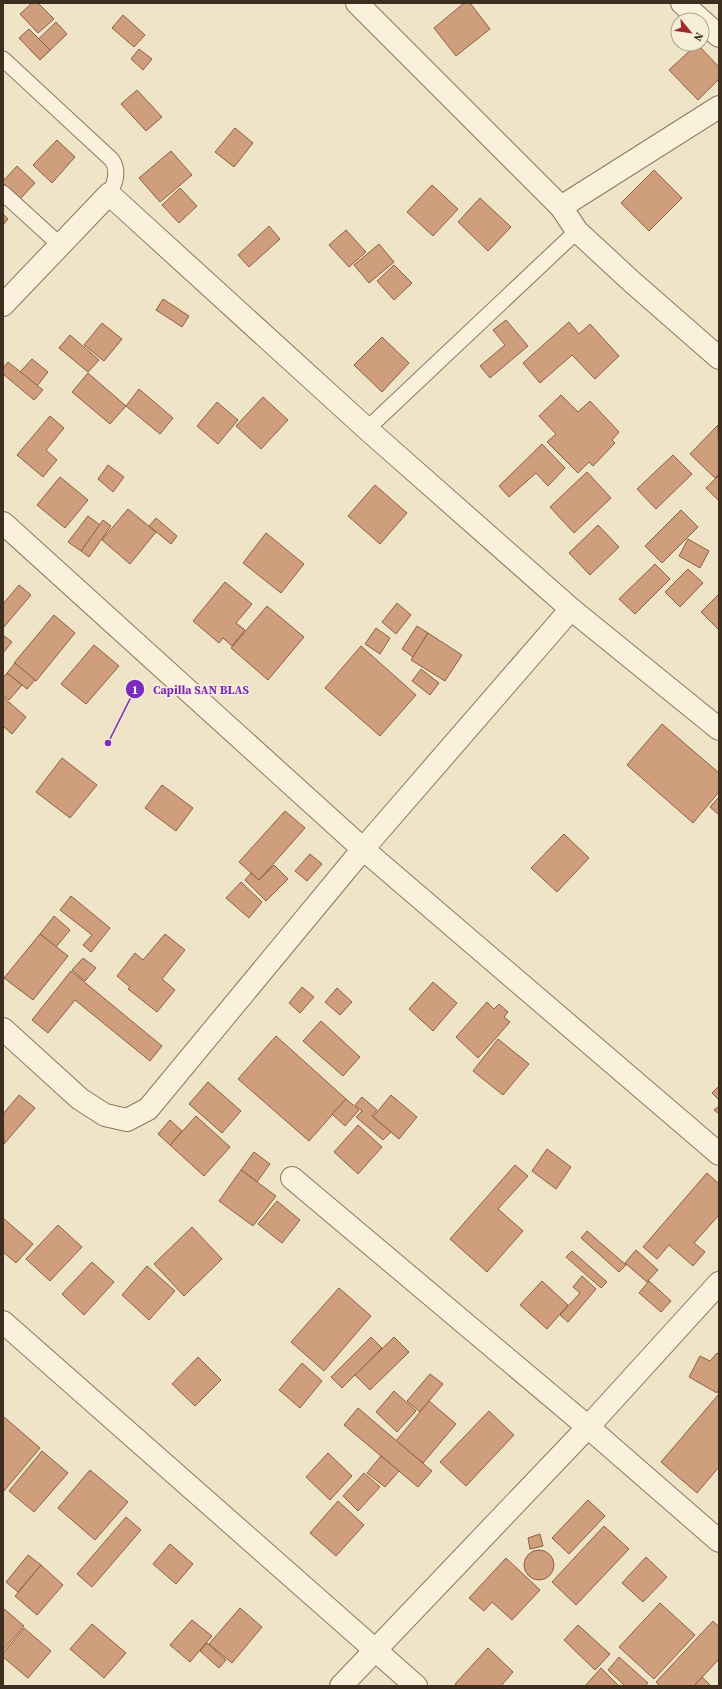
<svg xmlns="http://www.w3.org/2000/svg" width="722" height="1689" viewBox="0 0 722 1689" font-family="'Source Serif 4',serif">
	<rect width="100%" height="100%" fill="#f0e4c8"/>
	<g fill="#cf9f7d" stroke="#8d5f41">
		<path d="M32,3H38L54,19L38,33L20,14Z"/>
		<path d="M464,3H470L490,29L456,56L434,28Z"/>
		<path d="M123,15L145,35L134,47L112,28Z"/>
		<path d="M56,22L67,34L40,60L29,48Z"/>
		<path d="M29,29L50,50L40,60L19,38Z"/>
		<path d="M697,44L719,67V79L698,100L669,70Z"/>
		<path d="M139,49L152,59L143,70L131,59Z"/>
		<path d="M137,90L162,117L146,131L121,104Z"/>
		<path d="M235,128L253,143L234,167L215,152Z"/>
		<path d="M57,140L75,157L52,183L33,165Z"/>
		<path d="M171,151L192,175L160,202L139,178Z"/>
		<path d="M17,166L35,183L20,199L3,183V181Z"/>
		<path d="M654,170L682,198L649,231L621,203Z"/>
		<path d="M432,185L458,209L433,236L407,212Z"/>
		<path d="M180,188L197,206L179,223L162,205Z"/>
		<path d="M480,198L511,227L488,251L458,222Z"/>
		<path d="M3,214L8,219L3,225Z"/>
		<path d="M269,226L280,239L249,267L238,255Z"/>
		<path d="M346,230L366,252L349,267L329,245Z"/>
		<path d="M379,244L394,262L369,283L354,265Z"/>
		<path d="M394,265L412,283L394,300L377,281Z"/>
		<path d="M163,299L189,316L182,327L156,310Z"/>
		<path d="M506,320L528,346L490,378L480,366L505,345L493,330Z"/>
		<path d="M569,322L579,334L590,324L619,356L595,379L572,355L540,383L523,363Z"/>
		<path d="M102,323L122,339L104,361L84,345Z"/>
		<path d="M70,335L99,360L88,372L59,348Z"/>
		<path d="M382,337L409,363L382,392L354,365Z"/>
		<path d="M32,359L48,372L37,386L20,372Z"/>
		<path d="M8,362L43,390L34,400L3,374V368Z"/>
		<path d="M88,373L126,406L110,424L72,392Z"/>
		<path d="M139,389L173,418L160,434L126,406Z"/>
		<path d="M561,395L578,412L590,401L619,432L612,440L615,443L593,466L589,462L578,473L547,442L556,434L539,416Z"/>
		<path d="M263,397L288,420L261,449L236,426Z"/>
		<path d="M217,402L238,420L218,444L197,426Z"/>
		<path d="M50,416L64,428L46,450L57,460L43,477L17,455Z"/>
		<path d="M718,425L719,474L715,478L690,454Z"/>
		<path d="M542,444L565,468L548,486L536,473L509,497L499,486Z"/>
		<path d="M673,455L692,474L656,509L637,489Z"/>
		<path d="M108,465L124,477L113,492L98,479Z"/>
		<path d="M587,472L611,498L574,533L550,507Z"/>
		<path d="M719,475V501L706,488Z"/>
		<path d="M60,477L88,500L65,528L37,505Z"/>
		<path d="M375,485L407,513L380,544L348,516Z"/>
		<path d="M128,509L156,532L130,564L102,540Z"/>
		<path d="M681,510L698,527L662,563L645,546Z"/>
		<path d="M88,516L100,525L81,551L68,542Z"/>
		<path d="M156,518L177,536L171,544L149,526Z"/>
		<path d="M103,520L111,526L89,557L81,551Z"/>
		<path d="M598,525L619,547L590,575L569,553Z"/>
		<path d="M266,533L304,564L281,593L243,563Z"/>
		<path d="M688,539L709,551L700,568L679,556Z"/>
		<path d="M655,564L670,579L635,614L619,599Z"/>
		<path d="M688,569L703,583L680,607L665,592Z"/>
		<path d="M225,582L252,604L236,623L245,630L232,646L223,638L219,643L193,621Z"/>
		<path d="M19,585L31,595L3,628V604Z"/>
		<path d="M719,594V630L701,612Z"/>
		<path d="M397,603L411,615L396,634L382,622Z"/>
		<path d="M267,606L304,637L268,680L231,648Z"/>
		<path d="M54,615L75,633L36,681L14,663Z"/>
		<path d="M417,626L428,633L413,657L402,649Z"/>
		<path d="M376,628L390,638L380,654L365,644Z"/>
		<path d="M428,633L462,655L445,681L411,660Z"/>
		<path d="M3,635L12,642L3,653Z"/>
		<path d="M94,645L119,666L86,704L61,684Z"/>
		<path d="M361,646L416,695L380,736L325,688Z"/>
		<path d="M15,663L35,680L27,689L7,673Z"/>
		<path d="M421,669L439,683L430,695L412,681Z"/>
		<path d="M7,673L22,685L9,700L3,695V678Z"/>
		<path d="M3,697L26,717L12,734L3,726Z"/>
		<path d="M662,724L719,773V792L693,823L627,765Z"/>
		<path d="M62,758L97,785L70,818L36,792Z"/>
		<path d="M162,785L193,808L176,831L145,808Z"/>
		<path d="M719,797V815L710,807Z"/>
		<path d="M285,811L305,828L259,880L239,862Z"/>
		<path d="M564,834L589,858L557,892L531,868Z"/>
		<path d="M310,854L322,864L307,881L295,871Z"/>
		<path d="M274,865L288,879L266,901L245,880L251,873L259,880Z"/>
		<path d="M241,882L262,902L249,918L226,898Z"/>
		<path d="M71,896L110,928L91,952L83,945L92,935L60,910Z"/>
		<path d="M54,916L70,930L56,947L40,934Z"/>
		<path d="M40,934L68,956L33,1000L4,978Z"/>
		<path d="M165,934L185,950L162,979L175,990L157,1012L128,989L130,987L117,976L135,953L143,960Z"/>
		<path d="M83,958L96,968L85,981L72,970Z"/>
		<path d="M71,971L162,1046L150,1061L75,1000L48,1033L32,1020Z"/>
		<path d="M433,982L457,1003L433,1031L409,1009Z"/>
		<path d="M302,987L314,997L300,1013L289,1003Z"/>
		<path d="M337,988L352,1002L340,1015L325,1002Z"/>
		<path d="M487,1002L494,1009L499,1004L508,1012L504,1017L510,1022L478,1058L456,1037Z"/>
		<path d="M321,1021L360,1057L343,1076L303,1041Z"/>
		<path d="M276,1036L346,1099L309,1141L238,1079Z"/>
		<path d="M498,1039L529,1064L503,1095L473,1071Z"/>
		<path d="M208,1082L241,1111L222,1133L189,1104Z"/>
		<path d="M719,1086V1100L712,1093Z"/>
		<path d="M19,1095L35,1108L4,1144L3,1114Z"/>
		<path d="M391,1095L417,1117L399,1139L373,1117Z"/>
		<path d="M362,1097L377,1110L372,1116L391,1132L383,1140L356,1117L362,1111L355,1105Z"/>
		<path d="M346,1099L359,1110L345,1126L332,1114Z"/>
		<path d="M719,1106V1114L714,1110Z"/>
		<path d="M196,1116L230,1147L204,1176L170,1145Z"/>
		<path d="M170,1120L182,1131L170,1145L158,1134Z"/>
		<path d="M358,1125L382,1147L358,1174L334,1152Z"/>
		<path d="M547,1149L571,1167L556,1189L532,1171Z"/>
		<path d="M254,1152L270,1164L257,1182L241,1170Z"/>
		<path d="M515,1165L528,1176L498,1209L523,1231L487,1272L450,1239Z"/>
		<path d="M241,1170L276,1196L253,1226L219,1201Z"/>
		<path d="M707,1173L719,1184V1215L694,1243L705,1252L693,1266L669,1245L657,1259L643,1247Z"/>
		<path d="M277,1201L300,1220L282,1243L258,1224Z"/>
		<path d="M3,1218L33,1244L16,1263L3,1252Z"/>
		<path d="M58,1225L82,1247L50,1281L26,1259Z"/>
		<path d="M192,1227L222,1259L184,1296L154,1264Z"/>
		<path d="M587,1231L626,1265L619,1272L581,1238Z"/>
		<path d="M636,1250L658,1270L647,1282L625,1263Z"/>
		<path d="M572,1251L607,1282L601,1288L566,1257Z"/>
		<path d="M92,1262L114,1282L84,1315L62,1294Z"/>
		<path d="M147,1266L175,1291L149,1320L122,1295Z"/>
		<path d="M582,1276L596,1289L568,1322L560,1315L580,1293L573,1287Z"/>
		<path d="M542,1281L568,1305L547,1329L520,1305Z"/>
		<path d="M649,1281L671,1301L661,1312L639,1293Z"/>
		<path d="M339,1288L371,1316L324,1371L291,1342Z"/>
		<path d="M371,1337L382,1348L342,1388L331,1377Z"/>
		<path d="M394,1337L409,1352L370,1390L355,1375Z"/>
		<path d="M717,1353L719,1355V1389L717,1393L689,1377L700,1356L710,1361Z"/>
		<path d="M198,1357L221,1380L195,1406L172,1384Z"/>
		<path d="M302,1363L322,1381L300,1408L279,1390Z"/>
		<path d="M430,1374L443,1384L420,1412L407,1401Z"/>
		<path d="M394,1391L416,1411L397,1432L376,1412Z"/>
		<path d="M719,1394V1467L697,1493L661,1462Z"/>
		<path d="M429,1401L456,1424L423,1463L396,1441Z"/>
		<path d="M358,1408L432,1471L418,1487L344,1425Z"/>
		<path d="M489,1411L514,1435L466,1486L440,1462Z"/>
		<path d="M4,1417L40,1448L3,1492V1419Z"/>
		<path d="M42,1451L68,1473L34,1512L9,1491Z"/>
		<path d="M328,1453L352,1476L330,1500L306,1477Z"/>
		<path d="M381,1456L399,1471L385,1487L367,1473Z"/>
		<path d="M90,1470L128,1502L95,1540L58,1508Z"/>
		<path d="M364,1473L380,1487L358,1511L343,1496Z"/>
		<path d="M588,1500L605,1516L569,1554L552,1538Z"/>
		<path d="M338,1501L364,1525L336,1556L310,1533Z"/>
		<path d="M126,1517L141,1530L92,1587L77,1574Z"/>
		<path d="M604,1526L629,1549L576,1605L552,1582Z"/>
		<path d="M540,1534L543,1546L530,1549L528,1538Z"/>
		<path d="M170,1544L193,1564L176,1584L153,1564Z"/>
		<circle cx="539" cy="1565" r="15"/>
		<path d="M28,1555L41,1565L18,1592L6,1582Z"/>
		<path d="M646,1557L667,1577L643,1602L622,1583Z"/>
		<path d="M506,1558L540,1590L512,1620L492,1602L484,1611L469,1598Z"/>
		<path d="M41,1565L63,1585L37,1615L15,1596Z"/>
		<path d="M660,1603L695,1635L654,1679L619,1647Z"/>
		<path d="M3,1608L24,1626L3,1650Z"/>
		<path d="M240,1608L262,1627L232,1663L209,1644Z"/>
		<path d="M192,1620L212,1636L190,1662L170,1645Z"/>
		<path d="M713,1621L719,1627V1659L694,1686H660L656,1682Z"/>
		<path d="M92,1624L126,1653L104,1678L70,1649Z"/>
		<path d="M578,1625L610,1654L595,1670L564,1640Z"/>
		<path d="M24,1628L51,1651L28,1678L3,1657V1653Z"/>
		<path d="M207,1643L226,1660L219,1668L200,1651Z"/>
		<path d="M488,1648L513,1672L501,1686H458L455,1684Z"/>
		<path d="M619,1657L648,1683L645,1686H625L608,1670Z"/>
		<path d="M601,1668L619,1686H585Z"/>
		<path d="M702,1677L711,1686H694Z"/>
	</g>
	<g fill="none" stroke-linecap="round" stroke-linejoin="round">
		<defs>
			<g id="service">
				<path d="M3,59L112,160C119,171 115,184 109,194"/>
				<path d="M3,193L60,245"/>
				<path d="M367,429L577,231"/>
			</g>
			<g id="minor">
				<path d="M357,3L561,207L577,231L631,281L719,358"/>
				<path d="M682,3L701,20"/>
				<path d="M702,21L719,36"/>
				<path d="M561,207L719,107"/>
				<path d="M3,305L109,194L367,429L571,609L719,729"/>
				<path d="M3,523L363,849L719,1154"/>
				<path d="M3,1029L80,1099L105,1115L127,1120L148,1109L363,849L571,609"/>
				<path d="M292,1178L588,1427L719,1541"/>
				<path d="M3,1322L416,1686"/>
				<path d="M341,1686L588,1427L719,1283"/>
			</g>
		</defs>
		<use href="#service" stroke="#8d765c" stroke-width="17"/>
		<use href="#minor" stroke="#8d765c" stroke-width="24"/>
		<use href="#service" stroke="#faf1dc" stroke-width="15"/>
		<use href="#minor" stroke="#faf1dc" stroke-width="22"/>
	</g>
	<path fill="none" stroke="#7b2cbf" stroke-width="1.5" d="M108 743L135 689"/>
	<g fill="#7b2cbf" stroke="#f7eed8" stroke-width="1.5">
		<circle cx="108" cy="743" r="4"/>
		<circle cx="135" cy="689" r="10"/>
	</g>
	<g font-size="12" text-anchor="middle" font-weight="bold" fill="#fff">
		<text x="135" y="694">1</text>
	</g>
	<g font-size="12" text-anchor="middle" font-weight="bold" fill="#7b2cbf" stroke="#f7eed8" stroke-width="3.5" stroke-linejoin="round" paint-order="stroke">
		<text x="201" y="694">Capilla SAN BLAS</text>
	</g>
	<rect width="722" height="1689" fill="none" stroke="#3d2e20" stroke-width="8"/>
	<g transform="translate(690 32) rotate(119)"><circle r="19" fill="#f7eed8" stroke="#ada18e"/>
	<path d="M0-3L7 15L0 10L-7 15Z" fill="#9e2a2b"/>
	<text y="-6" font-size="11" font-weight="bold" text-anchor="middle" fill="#3d2e20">N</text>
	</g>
</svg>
